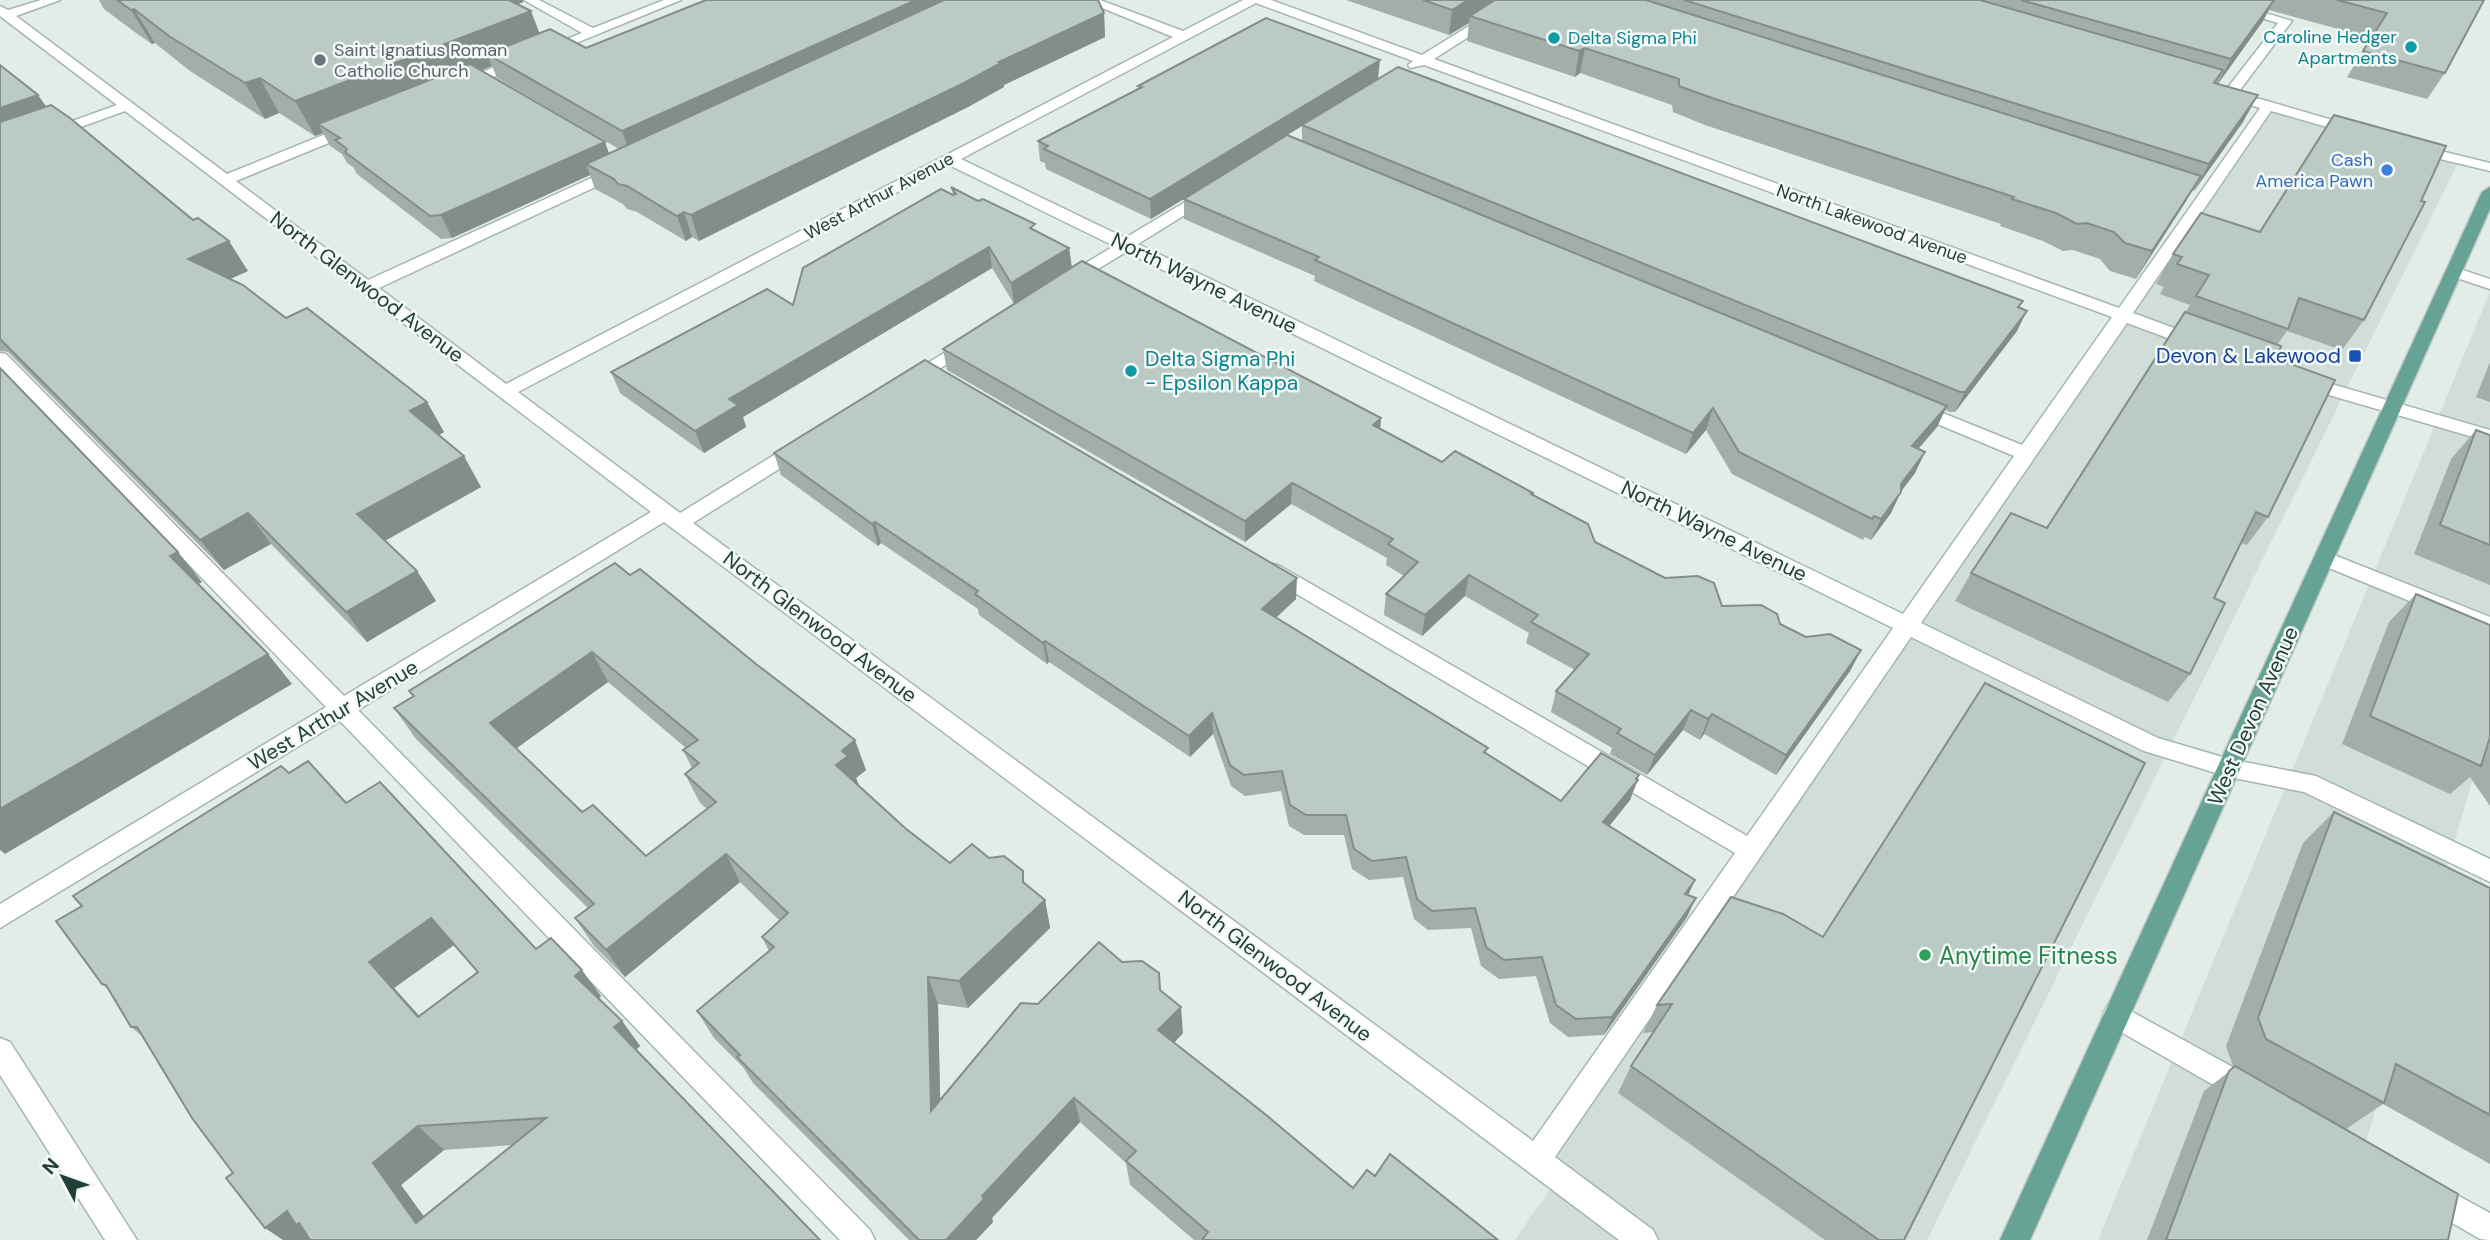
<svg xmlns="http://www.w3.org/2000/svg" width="2490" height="1240" viewBox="0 0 2490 1240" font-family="'DM Sans',sans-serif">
	<rect width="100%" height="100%" fill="#e2ede8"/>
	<g fill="#d1ddd8">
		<path d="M2265,108L2458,163L1927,1240H1515L1552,1186L1520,1162Z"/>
		<path d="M2490,292V721L2337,1240H2098Z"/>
	</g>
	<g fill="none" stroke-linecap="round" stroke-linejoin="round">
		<defs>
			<g id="minor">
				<path d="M41,0H60L16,16L227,174L348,125H358V131L236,181L368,280L611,169H621L623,172L621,175L379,288L506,384L1173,37L1083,0H1100L1183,31L1243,0H1271L1422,55L1511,0H1526L1434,59L2119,308L2260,108L2250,105V99H2260L2360,128L2362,131L2355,135L2271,111L2133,313L2204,339L2207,343L2204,347H2192L2127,323L1921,623L2158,738L2229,759L2316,776L2490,859V882L2304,792L2229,777L2144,751L1911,637L1555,1157L1653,1230L1658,1240H1619L664,522L358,710L870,1230L875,1240H840L340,721L0,928V904L326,707L0,368V353L6,354L344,696L651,512L125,111L0,156V147L117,105L0,16V6L8,10ZM1256,3L1413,61L1408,65L1410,68L1424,65L2112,317L2022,445L1923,405H1911L1908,409L1911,413L2014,456L1903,614L1138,244L1212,198L1215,195L1212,192H1202L1125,238L961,159ZM949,165L1114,246L1061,278L1059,281L1061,284H1073L1126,252L1893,628L1747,836L1280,566L1273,564L1266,566L1263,571L1266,576L1735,853L1533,1141L693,523L806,452L808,448L806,444H792L680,513L518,392Z"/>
				<path d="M524,0H539L593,28L664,0H681L469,87H459V81L582,33Z"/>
				<path d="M2202,0H2222L2292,21L2234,98L2229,99L2222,95L2278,23Z"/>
				<path d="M2416,145L2490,163V171L2411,152L2409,149L2411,146Z"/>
				<path d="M2454,267L2490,279V289L2448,275L2446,272L2448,269Z"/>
				<path d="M969,338L975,339L978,343L975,347L916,383H904L901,379Z"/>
				<path d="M2304,376L2490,430V442L2298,386L2295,382Z"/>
				<path d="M2324,551L2490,617V634L2317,563L2314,558L2317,553Z"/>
				<path d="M2116,1003L2258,1081L2262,1090L2258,1099L2248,1103L2238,1099L2107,1024L2103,1015L2107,1006Z"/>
				<path d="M0,1038L10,1042L137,1240H105L0,1075Z"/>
				<path d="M2431,1181L2490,1213V1240L2480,1239L2421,1205L2417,1195L2421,1185Z"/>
			</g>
			<path id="major" d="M2490,187V209L2030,1240H2000L2482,192Z"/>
		</defs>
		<use href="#minor" stroke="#a5b5b0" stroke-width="3"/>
		<use href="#major" stroke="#c1c9c7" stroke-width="3"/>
		<use href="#minor" fill="#fff" fill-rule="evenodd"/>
		<use href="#major" fill="#67a395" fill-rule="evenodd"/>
	</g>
	<g fill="#a1aea9" fill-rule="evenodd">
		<path d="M99,0H523V2L518,4L539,34L586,48L1104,13L1105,37L1004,85V87L968,107L699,241L692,237L686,241L637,212L627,209L623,204L595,189L590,175L452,238L441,239L357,174L353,167L347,163L342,154L330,146L323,133L315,136L279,113L265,119L190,71L155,43L152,44L136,33L104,9ZM492,66L497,78L619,149L609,154L605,142L481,70Z"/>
		<path d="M1346,0H2484L2445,73L2427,99L2347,77L2371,38L2269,10L2263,21L2218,84L2243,122L2194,191L2192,190L2136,279L2110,271L2100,259L2073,250L2063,251L2043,241L2000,226L2001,224L1705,125L1673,112L1672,105L1580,73L1575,77L1467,41L1469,23L1449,35Z"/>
		<path d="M0,65L46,106L248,271L230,279L286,318L427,402L444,432L439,435L481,487L385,541L417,571L436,601L367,642L271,544L224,570L8,352L0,351Z"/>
		<path d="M1378,79L2020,308L2017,331L1955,412H1950L1945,410L1937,427L1918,449L1925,452L1915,473L1901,491L1891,513L1871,540L1865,537L1863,540L1732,474L1706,430L1686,454L1314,281L1315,276L1184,219V199L1151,219L1046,169L1045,163L1040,161L1038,141L1138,89V86ZM1302,126V141L1288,135Z"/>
		<path d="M951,187L1069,248L1072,268L1381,418L1380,429L1442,462L1532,495L1595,542L1665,578L1722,606L1780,624L1806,637L1861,650L1850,671L1776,775L1704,734L1700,740L1683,730L1647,775L1610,754L1612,748L1551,712L1556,691L1575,670L1526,643L1529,633L1465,596L1422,636L1384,615L1386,594L1404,576L1386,565L1387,558L1295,506L1291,504L1245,542L947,370L943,349L1014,304L992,268L743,417L746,427L704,453L620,393L611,372L793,305L953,195Z"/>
		<path d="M2173,254L2364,320L2342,350L2287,331L2277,345L2268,517L2247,545L2241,543L2214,598L2190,674L2168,702L1955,601L1971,573L2047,528L2190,305L2160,294L2164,287L2156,284Z"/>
		<path d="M2490,362V402L2476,397Z"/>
		<path d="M2476,430L2490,435V585L2414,554L2451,459Z"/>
		<path d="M774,453L1296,599L1276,618L1486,754L1561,801L1638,780L1630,800L1609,826L1688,895L1687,917L1604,1035L1568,1037L1550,1023L1536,976L1499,979L1481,966L1471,928L1428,930L1414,919L1403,877L1369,880L1352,869L1344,835H1304L1289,826L1281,791L1245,796L1231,786L1213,734L1190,757L1049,662L1047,664L979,615L978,609L881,543L878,546L781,475Z"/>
		<path d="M615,563L866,770L856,778L858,786L905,828L950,863L989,858L1026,885L1045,900L1050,928L968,1008L938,1004L940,1100L1038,1004L1122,962L1159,973L1161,990L1183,1033L1174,1043L1353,1188L1375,1176L1498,1240H1194L1130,1185L1126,1163L1080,1122L992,1218L993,1222L976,1240H909L753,1083L743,1067L714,1038L697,1011L769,951L762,937L780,921L740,882L625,977L594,946L575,918L588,908L416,739L394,708L413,697L409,691ZM608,682L686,748L683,750L692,768L685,774L700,803L707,809L646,856L582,812L516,748Z"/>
		<path d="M2416,594L2490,625V806L2470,777L2450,794L2342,744L2389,622Z"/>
		<path d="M289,773L346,803L536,949L601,996L599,999L622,1021L640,1046L636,1050L820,1240H310L233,1173L142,1036L131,1027L109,990L102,984ZM454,945L478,972L419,1016L394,988ZM513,1145L424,1217L401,1185L444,1150Z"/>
		<path d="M2334,812L2490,888V1164L2383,1104L2346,1129L2448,1240H2147L2204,1091L2235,1067L2233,1066L2226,1046L2303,843Z"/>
		<path d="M1731,897L1904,1240H1825L1618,1093L1631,1066L1653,1032L1643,1033L1657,1005Z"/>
	</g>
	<g fill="#838d8a">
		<path d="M482,0H523V2L489,16Z"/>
		<path d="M916,0H971L631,156L622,131Z"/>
		<path d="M1468,0H1506L1470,16L1469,23L1449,35L1452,10Z"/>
		<path d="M2274,0L2263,21L2217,85L2231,59Z"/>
		<path d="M134,9L155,43L152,44L131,10Z"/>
		<path d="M531,11L544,45L487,54L492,66L329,131L318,124L323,133L315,136L295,101Z"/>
		<path d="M1104,13L1105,37L1004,85V87L968,107L699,241L691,215L999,62Z"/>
		<path d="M1585,48L1580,73L1575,77L1579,51Z"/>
		<path d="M1380,60L1378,79L1151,219L1150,199Z"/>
		<path d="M260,78L279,113L265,119L245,83Z"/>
		<path d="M38,95L58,123L0,144V108Z"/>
		<path d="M2258,95L2243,122L2194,191L2209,164Z"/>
		<path d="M605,142L613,165L586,164L590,175L452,238L441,215Z"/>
		<path d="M2201,176L2185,203L2136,279L2152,251Z"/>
		<path d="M684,212L692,237L686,241L677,216Z"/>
		<path d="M229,241L248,271L208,289L188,259Z"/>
		<path d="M989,247L992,268L743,417L746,427L704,453L695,431L729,399Z"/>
		<path d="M1069,248L1072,269L1014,304L1011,283Z"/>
		<path d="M2027,311L2017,331L1955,412L1965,392Z"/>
		<path d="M427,402L444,432L428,441L410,411Z"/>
		<path d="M1947,406L1937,427L1902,468L1912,446Z"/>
		<path d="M1713,408L1706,430L1686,454L1693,433Z"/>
		<path d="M1381,418L1379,439L1373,425Z"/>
		<path d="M1925,452L1915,473L1891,505L1901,484Z"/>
		<path d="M464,456L481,487L377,545L357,514Z"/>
		<path d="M1292,483L1291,504L1245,542V521Z"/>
		<path d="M1901,492L1891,513L1871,540L1881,519Z"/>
		<path d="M248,513L271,544L224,570L200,540Z"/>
		<path d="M875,522L881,543L878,546L872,524Z"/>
		<path d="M178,552L202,582L195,586L170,556Z"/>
		<path d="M417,571L436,601L367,642L346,612Z"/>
		<path d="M1469,575L1465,596L1422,636L1425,615Z"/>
		<path d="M1297,578L1296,599L1262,630V609Z"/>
		<path d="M1045,641L1049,662L1047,664L1043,643Z"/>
		<path d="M1861,650L1850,671L1776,775L1786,755Z"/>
		<path d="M592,652L608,682L510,753L490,723Z"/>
		<path d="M268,654L292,684L5,854L0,850V809Z"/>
		<path d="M1691,710L1683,730L1647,775L1655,755Z"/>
		<path d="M1212,713L1213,734L1190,757L1189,736Z"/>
		<path d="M1712,714L1704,734L1700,740L1708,719Z"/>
		<path d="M855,740L866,770L856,778L859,785L847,795L836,765L842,751Z"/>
		<path d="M1639,775L1630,800L1596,843L1603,822Z"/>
		<path d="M726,854L740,882L625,977L606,950Z"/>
		<path d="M1695,880L1686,900L1685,894Z"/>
		<path d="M1696,898L1687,917L1604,1035L1612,1017Z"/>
		<path d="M1045,900L1050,928L968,1008L959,981Z"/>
		<path d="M431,918L454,945L394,988L443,1042L418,1017L369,962Z"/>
		<path d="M582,970L601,996L595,1002L575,976Z"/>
		<path d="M928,977L938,1004L941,1135L931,1111Z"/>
		<path d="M1181,1007L1183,1033L1161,1056L1158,1030Z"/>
		<path d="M622,1021L640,1046L633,1052L614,1027Z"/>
		<path d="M1074,1098L1080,1122L992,1218L993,1222L976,1240H946L982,1196Z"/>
		<path d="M418,1126L444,1150L401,1185L441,1240L416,1223L373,1163Z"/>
		<path d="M287,1211L314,1236L309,1240H283L265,1228Z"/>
	</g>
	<g fill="#bbcac5" stroke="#838d8a" stroke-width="2" fill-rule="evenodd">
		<path d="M117,0H509L531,11L295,101L260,78L245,83L169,36L134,9L131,10Z"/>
		<path d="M706,0H916L622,131L487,54L550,29L586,48Z"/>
		<path d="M944,0H1098L1104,13L999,62L1001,63L964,83L691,215L684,212L677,216L627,186L618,184L614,179L586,164Z"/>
		<path d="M1423,0H1468L1452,10Z"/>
		<path d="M1495,0H1646L2201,176L2152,251L2125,243L2114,232L2087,223L2077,224L2056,213L2012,199L2014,197L1712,98L1679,86V79L1585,48L1579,51L1470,16Z"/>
		<path d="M1684,0H1980L2223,70L2214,83L2258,95L2209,164Z"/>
		<path d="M2021,0H2274L2231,59Z"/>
		<path d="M2337,0H2484L2445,73L2363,51L2387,13Z"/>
		<path d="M1266,18L1380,60L1150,199L1044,149L1048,146L1038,141L1142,87L1138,86Z"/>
		<path d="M470,64L605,142L441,215L430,216L345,152L347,149L335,140L340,138L318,124Z"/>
		<path d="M0,65L38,95L0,108Z"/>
		<path d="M1398,67L2023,301L2018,307L2027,311L1965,392H1960L1302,125Z"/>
		<path d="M51,105L70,118L193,220L198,218L229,241L188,259L243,285L286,318L307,308L427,402L410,411L464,456L357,514L417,571L346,612L248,513L200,540L0,339V122Z"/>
		<path d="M2334,115L2446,146L2421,201L2425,202L2364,320L2299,298L2288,329L2196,296L2209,275L2177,264L2182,257L2173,254L2201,213L2260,232Z"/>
		<path d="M1287,135L1947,406L1912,446L1925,452L1901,484V492L1881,519L1874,516L1872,519L1739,452L1713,408L1693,433L1315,260L1319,257L1184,199Z"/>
		<path d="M951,187L978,201L983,199L1035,224L1030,228L1069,248L1011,283L989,247L729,399L738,405L695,431L611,372L767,289L793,305L803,268L941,189L953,195L956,194Z"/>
		<path d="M1082,261L1381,418L1373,425L1442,462L1455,451L1533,493L1531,494L1588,524L1595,542L1665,578L1698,576L1714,583L1722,606L1761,605L1777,614L1780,624L1806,637L1830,634L1861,650L1786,755L1712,714L1708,719L1691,710L1655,755L1617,733L1621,729L1556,691L1589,654L1531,622L1538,615L1469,575L1425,615L1386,594L1418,562L1388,544L1393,539L1296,485L1292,483L1245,521L943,349Z"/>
		<path d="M2185,312L2281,346L2277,359L2335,380L2268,517L2256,512L2214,598L2225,603L2190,674L1971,573L2011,513L2047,528Z"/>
		<path d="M925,360L1297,578L1262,609L1488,748L1484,752L1561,801L1601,753L1639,775L1636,779L1638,780L1603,822L1695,880L1685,894L1696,898L1612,1017L1576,1019L1556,1005L1542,957L1504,960L1486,947L1475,908L1432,911L1417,899L1406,857L1372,861L1354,849L1346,815H1306L1290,805L1282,771L1244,775L1230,765L1212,713L1189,736L1045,641L1043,643L975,594L978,591L875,522L872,524L774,453Z"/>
		<path d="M0,368L178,552L170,556L268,654L0,809Z"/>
		<path d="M2476,430L2490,435V545L2440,525Z"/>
		<path d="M615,563L630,575L640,569L756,664L855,740L842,751L848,756L836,765L905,828L950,863L972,844L989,858L1004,856L1023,871V882L1045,900L959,981L928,977L931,1111L1021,1003L1038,1004L1099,942L1122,962L1142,961L1159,973L1160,990L1181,1007L1158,1030L1265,1114L1353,1188L1367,1170L1375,1176L1390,1154L1498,1240H1202L1208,1232L1126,1161L1136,1151L1074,1098L982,1196L984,1199L946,1240H919L737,1057L740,1055L697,1011L774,947L762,937L788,913L726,854L606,950L575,918L594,904L394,708L414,696L409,691ZM592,652L698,740L683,750L699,763L685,774L716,802L646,856L593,805L582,812L490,723Z"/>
		<path d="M2416,594L2490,625V737L2481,766L2370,716Z"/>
		<path d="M1985,683L2145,763L1904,1240H1879L1631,1066L1672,1004L1657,1005L1731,897L1783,914L1823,937Z"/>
		<path d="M308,761L346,803L380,782L536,949L551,938L582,970L575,976L622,1021L614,1027L820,1240H310L299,1223L296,1225L287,1211L265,1228L226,1178L233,1173L192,1118L137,1027H131L106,985L102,984L56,921L82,906L73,896L281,766L289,773ZM431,918L478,972L418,1017L369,962ZM546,1118L416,1223L373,1163L418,1126Z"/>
		<path d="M2334,812L2490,888V1115L2396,1064L2384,1103L2266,1039L2258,1018Z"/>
		<path d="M2235,1066L2458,1194L2448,1240H2166L2229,1071Z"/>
	</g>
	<g fill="#0f9aa8" stroke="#f3f9f6" stroke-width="2.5">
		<circle cx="1554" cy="38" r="7"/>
		<circle cx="2411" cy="47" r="7"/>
		<circle cx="1131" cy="371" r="7"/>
	</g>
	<circle fill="#6b7280" stroke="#f3f9f6" stroke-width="2.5" cx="320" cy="60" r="7"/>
	<circle fill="#3f7fe0" stroke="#f3f9f6" stroke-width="2.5" cx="2387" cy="170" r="7"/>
	<rect fill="#1a4fb4" stroke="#f3f9f6" stroke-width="2.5" x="2348" y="349" width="14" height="14" rx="3.5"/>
	<circle fill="#2e9e5b" stroke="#f3f9f6" stroke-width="2.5" cx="1925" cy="955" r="7"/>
	<g text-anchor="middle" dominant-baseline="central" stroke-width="5" stroke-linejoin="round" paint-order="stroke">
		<g font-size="18" fill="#0d838f" stroke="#f3f9f6" text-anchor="end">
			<text x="2397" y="37">Caroline Hedger<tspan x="2397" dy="21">Apartments</tspan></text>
			<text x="1568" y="38" text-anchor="start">Delta Sigma Phi</text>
		</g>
		<g font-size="18" fill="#5b616d" stroke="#f3f9f6" text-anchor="start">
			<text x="334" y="50">Saint Ignatius Roman<tspan x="334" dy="21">Catholic Church</tspan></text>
		</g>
		<g font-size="18" fill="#366cbe" stroke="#f3f9f6" text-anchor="end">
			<text x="2373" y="160">Cash<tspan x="2373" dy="21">America Pawn</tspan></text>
		</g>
		<g font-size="18" fill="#223e38" stroke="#f3f9f6">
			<text transform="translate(879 196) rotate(-28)">West Arthur Avenue</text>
			<text transform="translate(1872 224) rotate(20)">North Lakewood Avenue</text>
		</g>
		<g font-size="21" fill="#223e38" stroke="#f3f9f6">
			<text transform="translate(1204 283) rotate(26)">North Wayne Avenue</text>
			<text transform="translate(367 287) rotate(37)">North Glenwood Avenue</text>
			<text transform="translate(1714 531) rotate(26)">North Wayne Avenue</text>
			<text transform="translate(820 627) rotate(37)">North Glenwood Avenue</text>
			<text transform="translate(333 715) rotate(-31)">West Arthur Avenue</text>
			<text transform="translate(2253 716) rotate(-66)">West Devon Avenue</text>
			<text transform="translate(1275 966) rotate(37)">North Glenwood Avenue</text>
		</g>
		<g font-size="21" fill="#164399" stroke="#f3f9f6" text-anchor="end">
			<text x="2341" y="356">Devon &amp; Lakewood</text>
		</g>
		<g font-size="21" fill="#0d838f" stroke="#f3f9f6" text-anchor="start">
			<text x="1145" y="359">Delta Sigma Phi<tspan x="1145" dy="24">- Epsilon Kappa</tspan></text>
		</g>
		<g font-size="24" fill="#27864d" stroke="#f3f9f6" text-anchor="start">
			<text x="1939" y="955">Anytime Fitness</text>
		</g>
	</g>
	<g transform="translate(63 1177) rotate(311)" stroke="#f3f9f6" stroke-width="5" paint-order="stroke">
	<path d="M0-5L12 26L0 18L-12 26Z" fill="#223e38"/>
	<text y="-10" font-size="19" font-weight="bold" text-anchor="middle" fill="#223e38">N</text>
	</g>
</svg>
